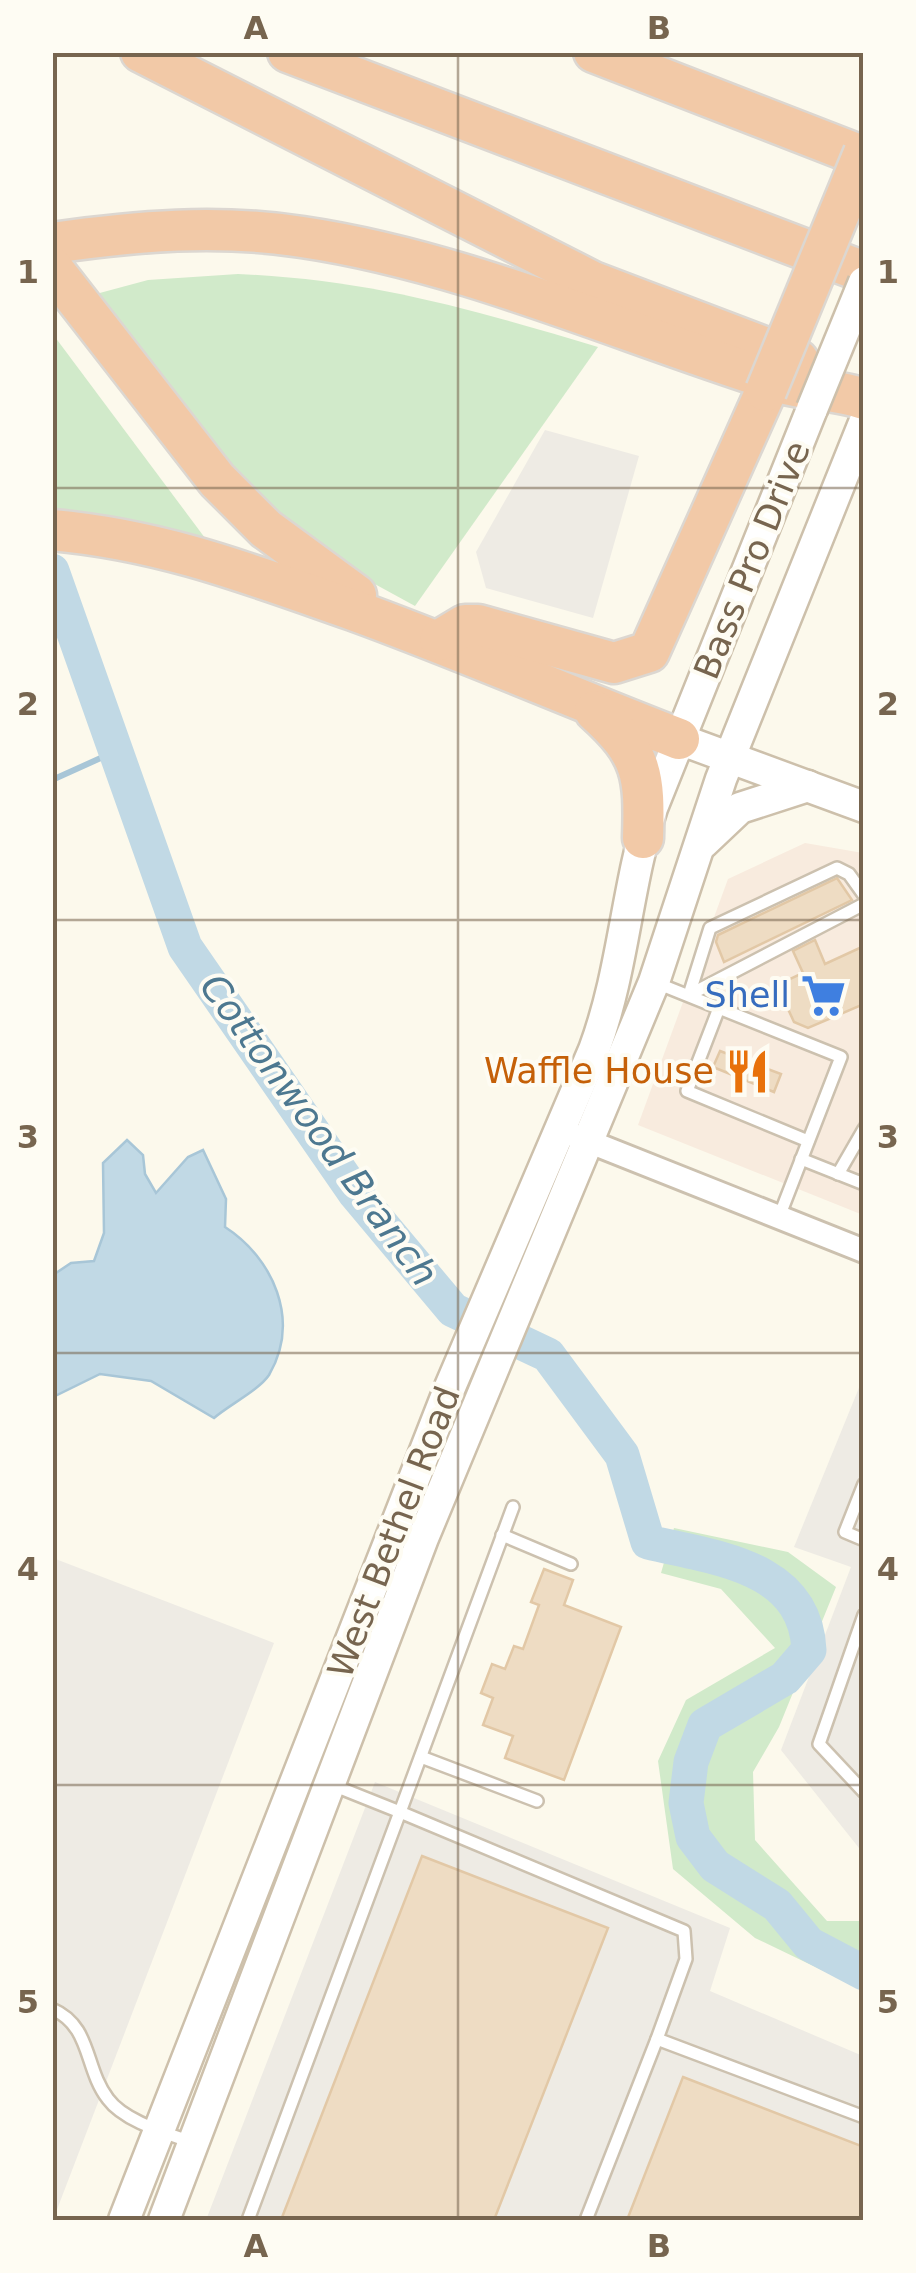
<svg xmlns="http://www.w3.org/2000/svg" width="916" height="2273" viewBox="0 0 916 2273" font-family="'DejaVu Sans',sans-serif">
	<rect width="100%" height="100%" fill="#fcf9ec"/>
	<path fill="#f8ebde" d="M805,843L863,853V1215L638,1125L728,879Z"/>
	<g fill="#eeebe4">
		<path d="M545,430L639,456L593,618L486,588L476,552Z"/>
		<path d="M863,1378V1853L781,1750L851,1567L794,1547Z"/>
		<path d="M53,1558L274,1643L53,2220Z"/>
		<path d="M375,1782L730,1928L710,1991L863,2056V2220H206Z"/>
	</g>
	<g fill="#d1eaca">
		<path d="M238,274C372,280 470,309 598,347L415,606L296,541L246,494L96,294L148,280Z"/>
		<path d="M52,333L205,538L53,519Z"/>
		<path d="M674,1528L788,1552L836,1587L779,1727L753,1772L755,1840L827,1921H863V1990L755,1938L673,1869L658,1761L686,1700L775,1648L721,1589L661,1573Z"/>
	</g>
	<path fill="#c1d9e5" stroke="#a8c6d7" stroke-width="2.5" d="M127,1140L143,1155L145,1174L156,1193L188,1157L203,1150L226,1199L225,1227C273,1258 301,1320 269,1375C259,1390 229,1405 214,1418L151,1381L100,1374L53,1397V1275L71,1263L94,1261L104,1233L103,1163Z"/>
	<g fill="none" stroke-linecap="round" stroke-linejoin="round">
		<path stroke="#a8c6d7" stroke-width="6" d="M52,780L114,752"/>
		<path stroke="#c1d9e5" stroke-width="35" d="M52,571L185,947L355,1193L453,1310L548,1355L622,1455L648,1542C714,1558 805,1565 809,1650L785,1678L705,1725L691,1762L686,1803L693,1837L715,1866L777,1905L809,1944L864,1973"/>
	</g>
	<g fill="#eedcc3" stroke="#e2c8a6" stroke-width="2.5">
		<path d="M837,878L852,900L724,962L716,942L718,935Z"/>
		<path d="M815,940L825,964L864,946V1004L808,1028L794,1022L777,985L803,973L793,951Z"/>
		<path d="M720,1051L781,1074L774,1092L713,1067Z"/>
		<path d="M544,1569L573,1580L564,1605L621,1627L564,1780L505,1758L513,1736L483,1725L493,1698L481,1693L492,1664L505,1669L514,1646L523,1649L539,1605L531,1602Z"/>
		<path d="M422,1856L608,1928L494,2220H281Z"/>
		<path d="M683,2077L864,2147V2220H627Z"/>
	</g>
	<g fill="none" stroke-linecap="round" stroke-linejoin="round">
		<defs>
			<g id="service">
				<path d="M654,982L841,1057L779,1217"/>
				<path d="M689,995L710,928L837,868L849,874L864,895"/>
				<path d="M689,995L864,904"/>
				<path d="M719,1008L687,1091L808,1141"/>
				<path d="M801,1159L864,1184"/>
				<path d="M838,1174L864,1129"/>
				<path d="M864,1484L845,1532L864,1540"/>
				<path d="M502,1535L571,1564"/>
				<path d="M864,1615L819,1744L864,1792"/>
				<path d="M421,1757L537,1801"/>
				<path d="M330,1784L400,1812L513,1507"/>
				<path d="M52,2009C92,2026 84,2068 108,2099C124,2121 166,2133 191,2142"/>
				<path d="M248,2220L400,1812L684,1931L686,1959L657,2039L864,2117"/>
				<path d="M586,2220L657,2039"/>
			</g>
			<path id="minor" d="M575,1136L864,1251"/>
			<g id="secondary">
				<path d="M679,739L864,807"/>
				<path d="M703,843L740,808L808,786"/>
				<path d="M124,2220L450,1387L594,1050C624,969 626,888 652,808L812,409"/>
				<path d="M164,2220L423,1538L654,982L721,779L864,423"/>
			</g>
			<g id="motorway">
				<path d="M141,52L593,282L798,360"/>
				<path d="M288,52L864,272"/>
				<path d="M594,52L864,157"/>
				<path d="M52,243C136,231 218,224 302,237C465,261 625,334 782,383C808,391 837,389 864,399"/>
				<path d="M52,268L217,480L266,529L356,595"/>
				<path d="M52,530C163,540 250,574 353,610C463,650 570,697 679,739"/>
				<path d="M440,640L465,625H478L614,663L649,652L766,391"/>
				<path d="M595,711C643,754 645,775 643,838"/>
			</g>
		</defs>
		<use href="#service" stroke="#ccc1af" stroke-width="16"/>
		<use href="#minor" stroke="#ccc1af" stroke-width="28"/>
		<use href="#secondary" stroke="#cdc0ab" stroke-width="35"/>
		<use href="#motorway" stroke="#dcd7d1" stroke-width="45"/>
		<use href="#service" stroke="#fff" stroke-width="11"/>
		<use href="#minor" stroke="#fff" stroke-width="22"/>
		<use href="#secondary" stroke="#fff" stroke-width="30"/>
		<use href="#motorway" stroke="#f2c9a7" stroke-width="40"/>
		<defs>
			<path id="secondary-bridge" d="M812,409L864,282"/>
			<path id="motorway-bridge" d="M766,391L864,153"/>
		</defs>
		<use href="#secondary-bridge" stroke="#cdc0ab" stroke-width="35" stroke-linecap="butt"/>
		<use href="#motorway-bridge" stroke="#dcd7d1" stroke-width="45" stroke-linecap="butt"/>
		<use href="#secondary-bridge" stroke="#fff" stroke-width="30"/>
		<use href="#motorway-bridge" stroke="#f2c9a7" stroke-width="40"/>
	</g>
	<path fill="none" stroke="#77654f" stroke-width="2.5" stroke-opacity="0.55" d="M458,52V2220M52,488H864M52,920H864M52,1353H864M52,1785H864"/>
	<defs>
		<symbol id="supermarket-bare" viewBox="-9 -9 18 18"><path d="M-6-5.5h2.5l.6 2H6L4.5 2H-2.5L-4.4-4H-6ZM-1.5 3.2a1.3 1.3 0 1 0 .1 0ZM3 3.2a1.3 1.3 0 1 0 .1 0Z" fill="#3f7fe0" stroke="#fefcf3" stroke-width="2.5" paint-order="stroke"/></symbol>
		<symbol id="restaurant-bare" viewBox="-9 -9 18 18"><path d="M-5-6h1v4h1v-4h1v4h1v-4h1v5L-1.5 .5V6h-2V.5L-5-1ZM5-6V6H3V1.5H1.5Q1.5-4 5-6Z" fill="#e8710a" stroke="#fefcf3" stroke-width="2.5" paint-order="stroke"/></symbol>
	</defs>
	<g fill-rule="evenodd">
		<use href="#supermarket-bare" x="792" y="964" width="63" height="63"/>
		<use href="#restaurant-bare" x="716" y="1040" width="63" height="63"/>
	</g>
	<g text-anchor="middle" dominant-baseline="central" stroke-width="8" stroke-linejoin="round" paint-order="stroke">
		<g font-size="35" fill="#77654f" stroke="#fefcf3">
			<text transform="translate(752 560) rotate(-68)">Bass Pro Drive</text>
			<text transform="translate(394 1532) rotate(-69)">West Bethel Road</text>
		</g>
		<g font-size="35" fill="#366cbe" stroke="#fefcf3" text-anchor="end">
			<text x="790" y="995">Shell</text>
		</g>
		<g font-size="35" fill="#c56008" stroke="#fefcf3" text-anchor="end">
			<text x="714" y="1071">Waffle House</text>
		</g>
		<g font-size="38" font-style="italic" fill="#4d7890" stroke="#fefcf3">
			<text transform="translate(319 1130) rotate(54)">Cottonwood Branch</text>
		</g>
	</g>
	<rect width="916" height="2273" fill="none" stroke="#fefcf3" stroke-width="110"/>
	<rect x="55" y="55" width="806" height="2163" fill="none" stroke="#77654f" stroke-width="4"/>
	<g font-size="32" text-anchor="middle" font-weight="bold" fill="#77654f">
		<text x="256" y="39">A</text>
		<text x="659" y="39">B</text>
		<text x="28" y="283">1</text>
		<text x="888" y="283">1</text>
		<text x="28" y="715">2</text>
		<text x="888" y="715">2</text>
		<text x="28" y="1148">3</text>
		<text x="888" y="1148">3</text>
		<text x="28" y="1580">4</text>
		<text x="888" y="1580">4</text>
		<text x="28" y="2013">5</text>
		<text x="888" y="2013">5</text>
		<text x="256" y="2257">A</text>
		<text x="659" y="2257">B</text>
	</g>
</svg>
